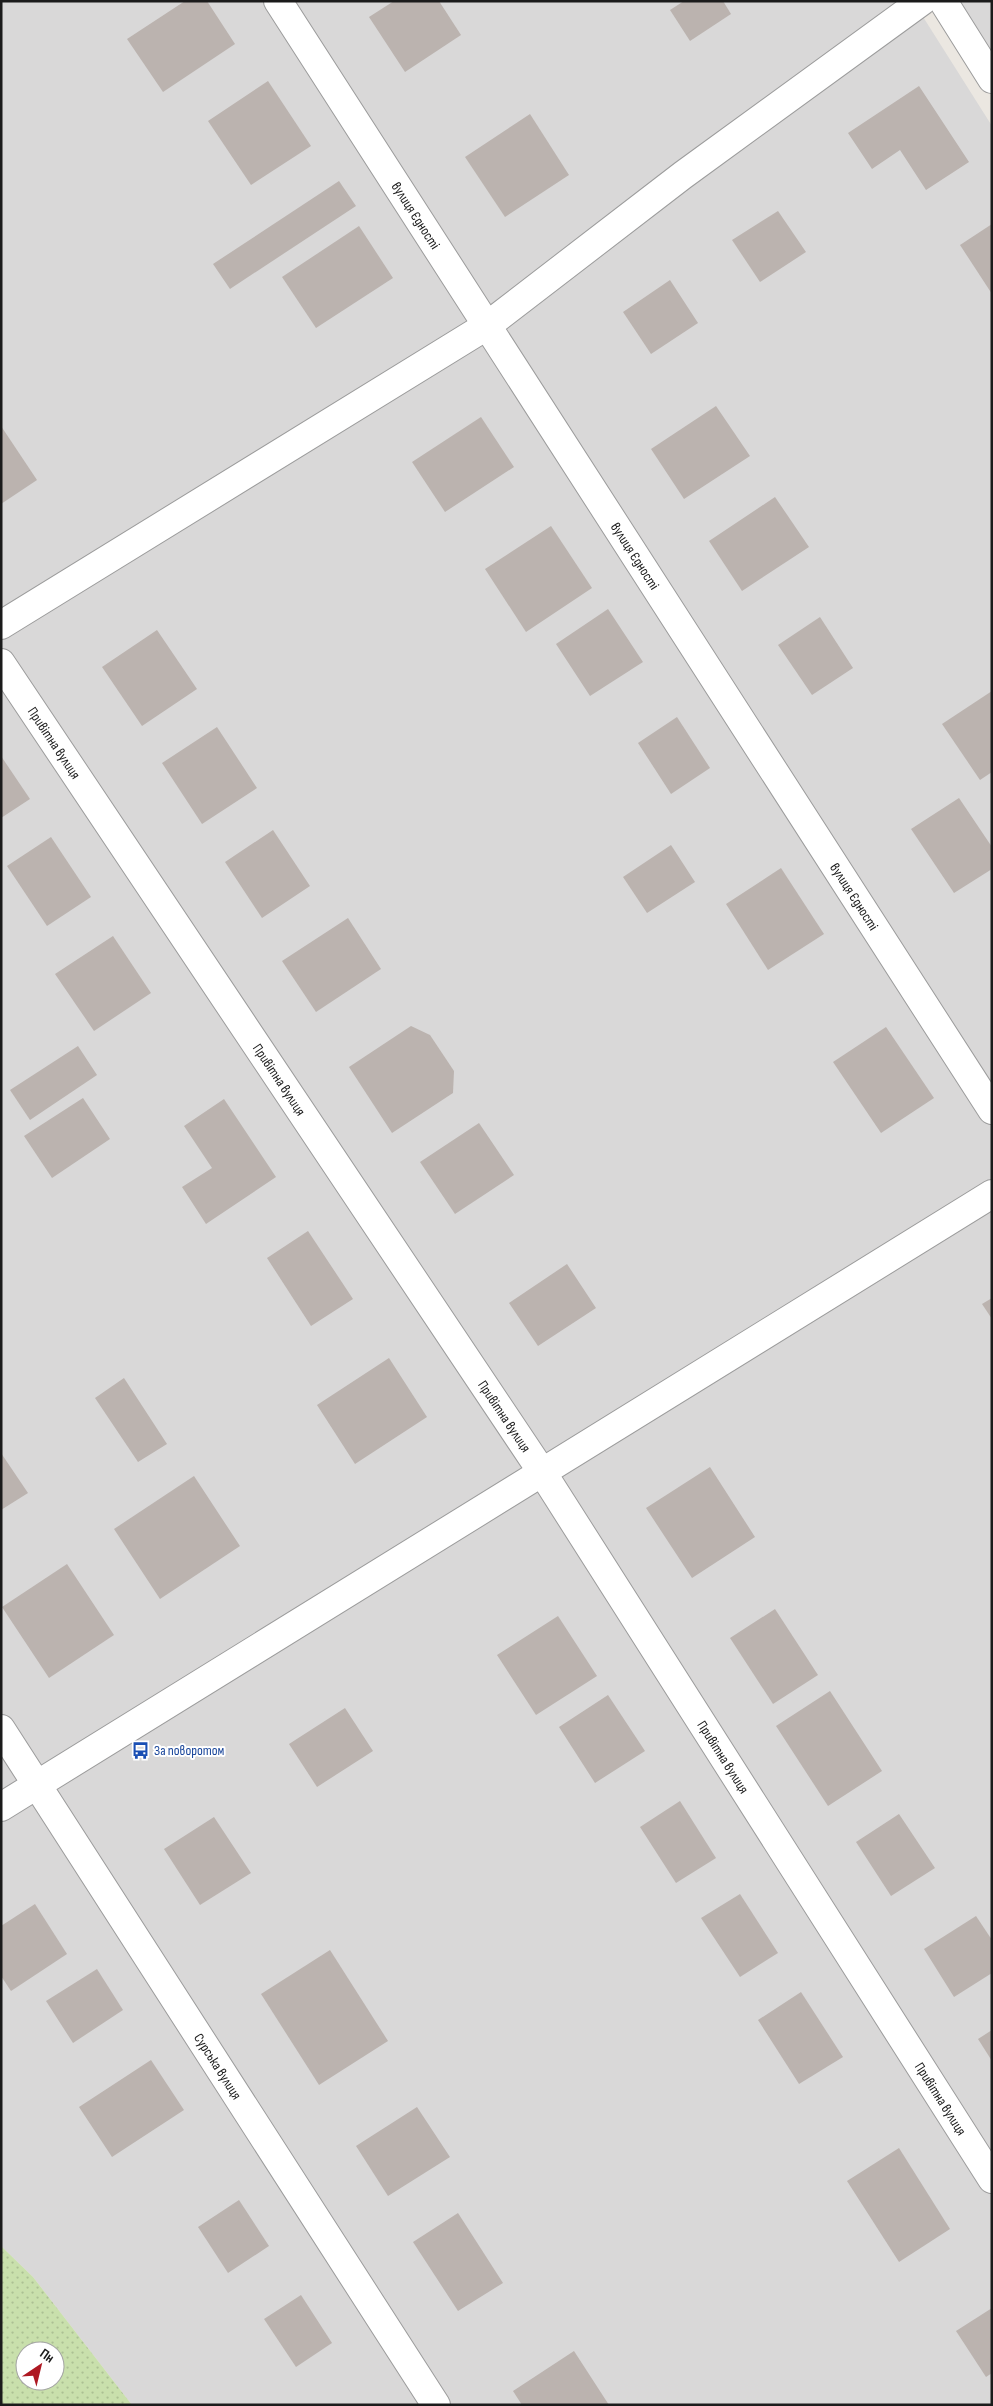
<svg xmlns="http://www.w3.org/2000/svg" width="993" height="2406" viewBox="0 0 993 2406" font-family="'Sofia Sans Condensed',sans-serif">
	<defs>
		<pattern id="garden-dots" width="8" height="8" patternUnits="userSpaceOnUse" patternTransform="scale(1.25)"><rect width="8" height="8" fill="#c9e0ac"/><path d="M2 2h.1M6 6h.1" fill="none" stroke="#acc093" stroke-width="1.8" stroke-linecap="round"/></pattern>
	</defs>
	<rect width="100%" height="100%" fill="#ebe7e1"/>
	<g fill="#d9d8d8">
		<path d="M1,1H913L992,126V2405H132L33,2277L1,2246Z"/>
		<path d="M957,1H992V56Z"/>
	</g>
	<path fill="url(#garden-dots)" fill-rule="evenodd" d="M1,2246L33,2277L132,2405H1ZM25,2351H55V2381H25Z"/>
	<g fill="#bbb3af">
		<path d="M185,1H207L235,44L163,92L127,39Z"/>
		<path d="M394,1H439L461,35L405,72L369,17Z"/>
		<path d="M684,1H723L731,14L690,41L670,10Z"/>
		<path d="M268,81L311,146L251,185L208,121Z"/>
		<path d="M919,86L969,162L926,190L900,150L872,169L848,133Z"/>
		<path d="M530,114L569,175L505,217L465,157Z"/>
		<path d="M339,181L356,206L230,289L213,264Z"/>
		<path d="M778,211L806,252L760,282L732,240Z"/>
		<path d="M992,224V294L960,245Z"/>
		<path d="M359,226L393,278L316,328L282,277Z"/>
		<path d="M670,280L698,323L651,354L623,312Z"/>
		<path d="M716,406L750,456L684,499L651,449Z"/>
		<path d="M481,417L514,467L445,512L412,462Z"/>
		<path d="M1,426L37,480L1,504Z"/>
		<path d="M775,497L809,547L742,591L709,541Z"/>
		<path d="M551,526L592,588L526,632L485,569Z"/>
		<path d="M608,609L643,662L590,696L556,644Z"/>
		<path d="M820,617L853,668L812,695L778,645Z"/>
		<path d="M157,630L197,689L142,726L102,667Z"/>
		<path d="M992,691V772L980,780L942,724Z"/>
		<path d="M677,717L710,768L671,794L638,743Z"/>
		<path d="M217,727L257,788L202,824L162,763Z"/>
		<path d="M1,756L30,799L1,818Z"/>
		<path d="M959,798L992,847V869L954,893L911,829Z"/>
		<path d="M273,830L310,886L262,918L225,862Z"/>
		<path d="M51,837L91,897L47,926L7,866Z"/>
		<path d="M671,845L695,882L647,913L623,877Z"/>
		<path d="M781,868L824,934L768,970L726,904Z"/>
		<path d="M348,918L381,969L316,1012L282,961Z"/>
		<path d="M113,936L151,993L94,1031L55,974Z"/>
		<path d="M411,1026L430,1035L454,1071L453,1093L392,1133L349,1067Z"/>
		<path d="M886,1027L934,1098L881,1133L833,1062Z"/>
		<path d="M78,1046L97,1075L30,1120L10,1090Z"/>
		<path d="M83,1098L110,1139L52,1178L24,1136Z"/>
		<path d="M224,1099L276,1177L206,1224L182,1187L212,1168L184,1126Z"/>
		<path d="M479,1123L514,1175L455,1214L420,1162Z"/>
		<path d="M308,1231L353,1299L311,1326L267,1258Z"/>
		<path d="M567,1264L596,1308L538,1346L509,1303Z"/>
		<path d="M992,1298V1319L982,1304Z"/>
		<path d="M389,1358L427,1417L355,1464L317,1405Z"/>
		<path d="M124,1378L167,1444L138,1462L95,1398Z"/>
		<path d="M1,1453L28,1493L1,1510Z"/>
		<path d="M710,1467L755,1537L692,1578L646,1508Z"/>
		<path d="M194,1476L240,1546L160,1599L114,1529Z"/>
		<path d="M67,1564L114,1635L49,1678L2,1607Z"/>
		<path d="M775,1609L818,1675L773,1704L730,1638Z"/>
		<path d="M558,1616L597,1676L536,1715L497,1655Z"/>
		<path d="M830,1691L882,1771L828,1806L776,1726Z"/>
		<path d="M608,1695L645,1751L595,1783L559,1727Z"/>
		<path d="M345,1708L373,1751L317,1787L289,1744Z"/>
		<path d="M680,1801L716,1858L676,1883L640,1827Z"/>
		<path d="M899,1814L935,1868L891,1896L856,1842Z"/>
		<path d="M214,1817L251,1873L200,1905L164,1849Z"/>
		<path d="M740,1894L778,1953L740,1977L701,1918Z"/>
		<path d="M35,1904L67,1954L11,1991L1,1976V1926Z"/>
		<path d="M976,1916L992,1940V1973L954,1997L924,1949Z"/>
		<path d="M330,1950L388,2041L319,2085L261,1994Z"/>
		<path d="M97,1969L123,2010L73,2043L46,2001Z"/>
		<path d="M801,1992L843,2057L799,2084L758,2020Z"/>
		<path d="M992,2030V2061L978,2039Z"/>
		<path d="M151,2060L184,2110L112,2157L79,2107Z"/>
		<path d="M417,2107L450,2157L388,2196L356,2146Z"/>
		<path d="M899,2148L950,2229L899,2262L847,2181Z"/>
		<path d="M239,2200L269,2246L228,2273L198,2227Z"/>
		<path d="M458,2213L503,2283L458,2311L413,2242Z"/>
		<path d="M301,2295L332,2343L296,2367L264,2319Z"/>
		<path d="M992,2308V2373L986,2377L956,2331Z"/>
		<path d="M574,2351L609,2405H522L513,2391Z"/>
	</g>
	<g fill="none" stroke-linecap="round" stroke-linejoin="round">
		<defs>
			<g id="minor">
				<path id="s1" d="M278,1L992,1110"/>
				<path d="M943,1L992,79"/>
				<path id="s2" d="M1,663L542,1472L992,2179"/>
				<path d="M1,1807L992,1194"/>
			</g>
			<g id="tertiary">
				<path d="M1,625L488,325L683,175L922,1"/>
				<path id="s3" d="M1,1729L436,2405"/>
			</g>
		</defs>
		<use href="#minor" stroke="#9c9c9c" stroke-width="30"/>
		<use href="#tertiary" stroke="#9c9c9c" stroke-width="30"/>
		<use href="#minor" stroke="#fff" stroke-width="28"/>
		<use href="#tertiary" stroke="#fff" stroke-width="28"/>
	</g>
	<defs>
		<symbol id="bus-bare" viewBox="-9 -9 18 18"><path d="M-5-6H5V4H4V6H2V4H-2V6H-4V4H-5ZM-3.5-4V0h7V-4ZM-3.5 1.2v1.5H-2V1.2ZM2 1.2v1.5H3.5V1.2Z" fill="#1a4fb4" stroke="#fff" stroke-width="2.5" paint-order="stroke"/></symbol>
	</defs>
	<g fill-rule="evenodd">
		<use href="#bus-bare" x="128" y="1738" width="25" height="25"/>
	</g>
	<g text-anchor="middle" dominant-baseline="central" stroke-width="4" stroke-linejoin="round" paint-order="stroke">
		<g font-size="14" fill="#1b1b1b" stroke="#fff">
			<text stroke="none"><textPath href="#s1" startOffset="255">вулиця Єдності</textPath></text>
			<text stroke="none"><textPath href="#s1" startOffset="660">вулиця Єдності</textPath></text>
			<text stroke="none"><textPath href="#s2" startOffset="96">Привітна вулиця</textPath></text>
			<text stroke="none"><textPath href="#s1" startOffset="1065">вулиця Єдності</textPath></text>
			<text stroke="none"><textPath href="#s2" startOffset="501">Привітна вулиця</textPath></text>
			<text stroke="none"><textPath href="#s2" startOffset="906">Привітна вулиця</textPath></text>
			<text stroke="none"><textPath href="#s2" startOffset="1311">Привітна вулиця</textPath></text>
			<text stroke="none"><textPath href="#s3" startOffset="401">Сурська вулиця</textPath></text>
			<text stroke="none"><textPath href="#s2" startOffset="1716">Привітна вулиця</textPath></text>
		</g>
		<g font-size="14" fill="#164399" stroke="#fff" text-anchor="start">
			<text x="154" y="1750">За поворотом</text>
		</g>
	</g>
	<rect width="993" height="2406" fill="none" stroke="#1b1b1b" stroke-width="5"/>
	<g transform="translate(40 2366) rotate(35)"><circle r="24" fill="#ffffff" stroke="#a4a4a4"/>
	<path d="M0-4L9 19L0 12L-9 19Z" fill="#ae1822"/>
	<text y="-8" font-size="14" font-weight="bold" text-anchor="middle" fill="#1b1b1b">Пн</text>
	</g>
</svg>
